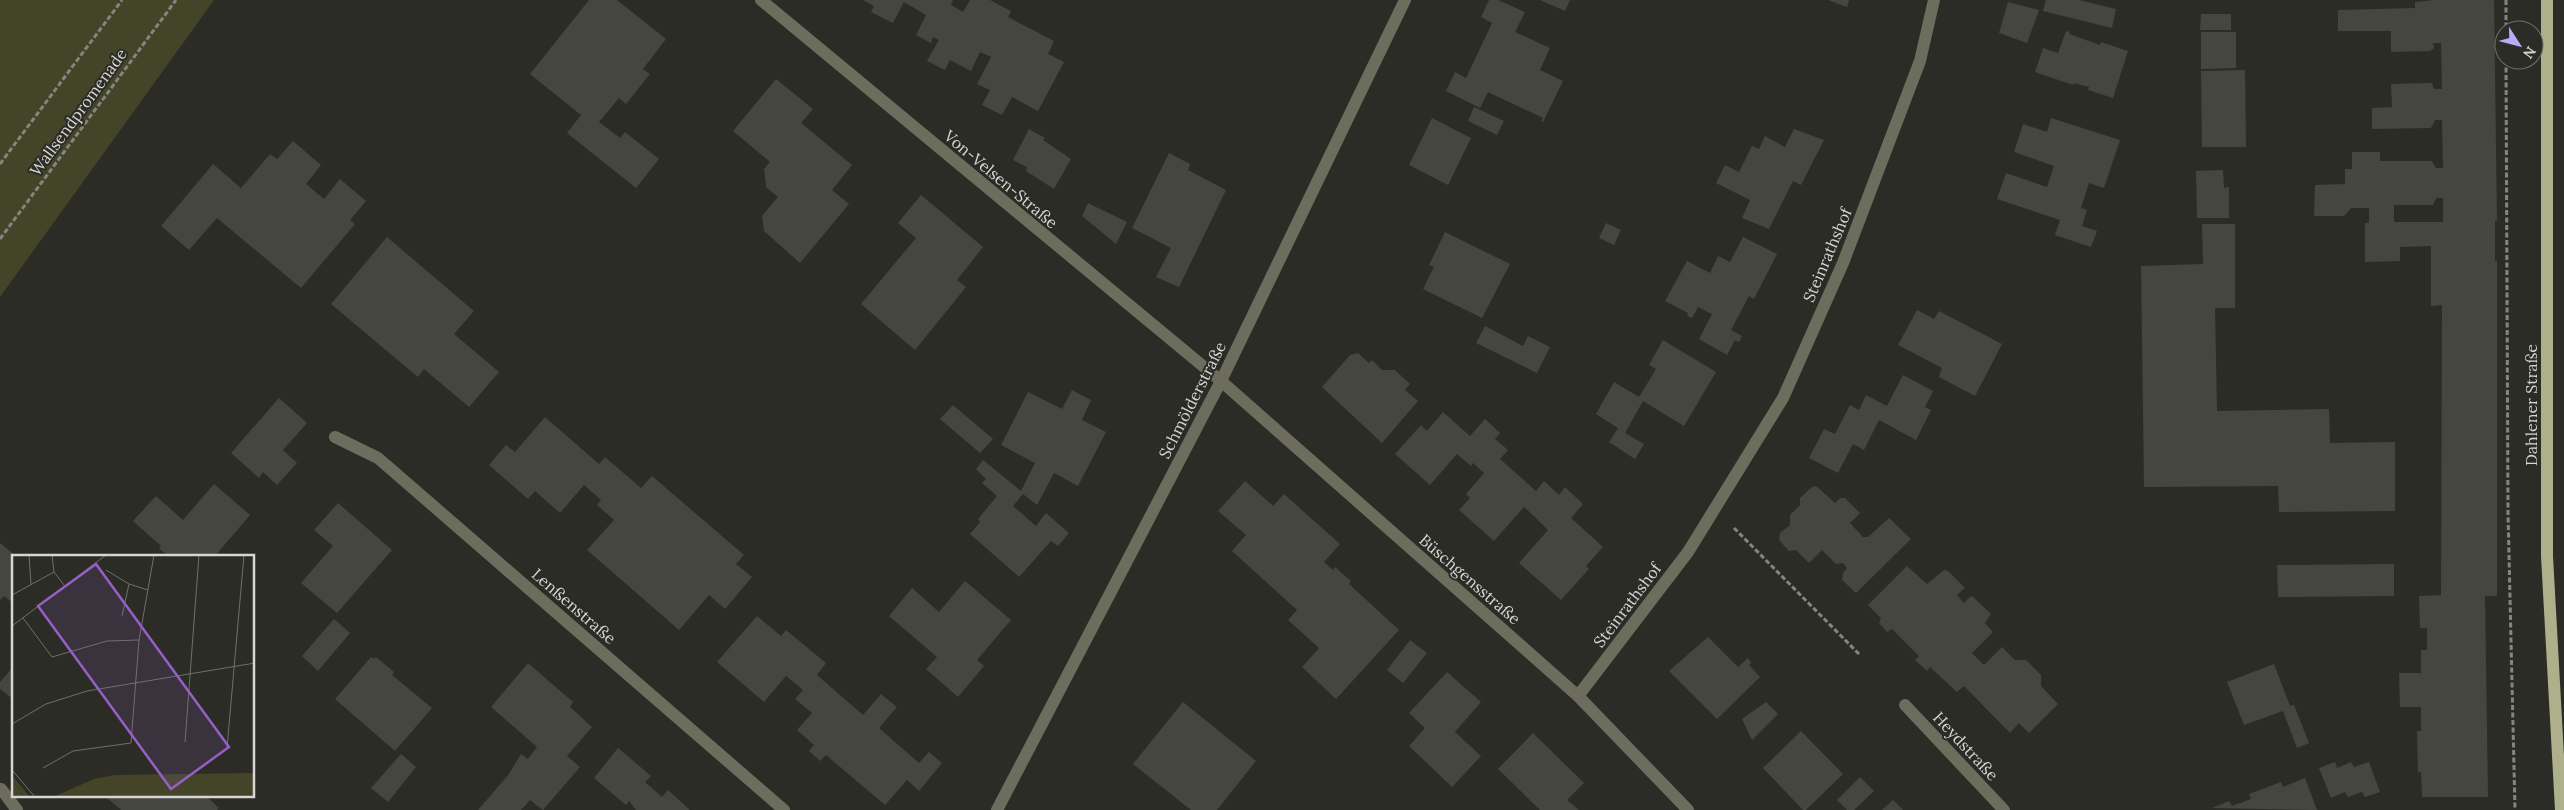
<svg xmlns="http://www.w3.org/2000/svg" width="2564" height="810" viewBox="0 0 2564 810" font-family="Lora,serif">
	<rect width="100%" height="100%" fill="#2b2c26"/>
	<path fill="#444528" d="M0,0H214L0,297Z"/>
	<g fill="#454640" fill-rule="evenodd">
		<path d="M589,0H617L666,39L643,69L650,74L626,104L619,98L599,122L620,138L625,132L659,159L636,188L567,133L581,115L530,74Z"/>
		<path d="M863,0H953L951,5L963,12L970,0H990L1011,11L1008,17L1054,41L1048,54L1064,62L1038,111L1012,97L1002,115L982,105L990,90L977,84L991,57L980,52L971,71L950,60L945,70L927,61L939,40L933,37L931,43L916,35L926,15L904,2L893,23L871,12L874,6Z"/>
		<path d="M1489,0H1498L1525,12L1515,32L1550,48L1540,70L1563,81L1543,122L1541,121L1543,118L1488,92L1480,108L1446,91L1455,72L1466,78L1492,23L1481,17Z"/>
		<path d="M1540,0H1570L1565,11Z"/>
		<path d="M1828,0H1849L1847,7Z"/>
		<path d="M2046,0H2079L2116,9L2112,28L2043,11Z"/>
		<path d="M2434,0H2494L2497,221H2495V261H2497V596H2485L2488,797H2422L2421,772H2418L2417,731H2421V707H2400L2399,673H2421V650H2427V628H2420L2419,596L2441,595L2442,305L2431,306V246L2400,247V261L2365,262V223H2369V208H2351L2344,216H2314L2315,185L2345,184V169H2352V152H2380V161H2432L2436,168H2443L2442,120H2435L2431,128L2372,129V108L2392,107L2391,84L2432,83L2434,89H2442L2441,43H2433L2434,48L2430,51L2391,52V31H2338V10L2415,8V2ZM2436,198H2443V222H2394V205H2433Z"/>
		<path d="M2008,2L2039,10L2027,43L1999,33Z"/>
		<path d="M2201,14H2231V30H2200Z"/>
		<path d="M2066,31L2070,32L2069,34L2100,45L2101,42L2128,51L2113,98L2088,90L2089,87L2074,83L2073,85L2035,72L2043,48L2058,53Z"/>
		<path d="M2201,32H2236V68L2201,69Z"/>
		<path d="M2245,70L2246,147H2202L2201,71Z"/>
		<path d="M776,79L813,109L801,123L852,165L832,190L849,204L800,263L764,231L762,216L778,197L766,187L764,169L770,162L733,131Z"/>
		<path d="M1474,107L1504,121L1497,135L1468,121Z"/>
		<path d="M1432,118L1471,138L1448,185L1409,165Z"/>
		<path d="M2051,118L2120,140L2104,188L2089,183L2081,208L2087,210L2082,226L2097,231L2091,247L2055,235L2060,220L1997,199L2006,173L2047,187L2054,166L2014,152L2023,124L2047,132Z"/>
		<path d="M1029,129L1045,138L1043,140L1071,159L1054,189L1026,171L1027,167L1013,160Z"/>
		<path d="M1794,129L1824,140L1801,185L1793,181L1769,229L1742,218L1750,200L1716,183L1725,165L1739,172L1752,146L1759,149L1765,136L1785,147Z"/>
		<path d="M293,141L321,165L306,184L324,199L340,179L366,201L350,220L355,224L301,288L217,218L189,250L161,226L213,164L241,188L270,154L277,159Z"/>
		<path d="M1169,153L1190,164L1188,170L1226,190L1179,287L1156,277L1171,248L1132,228Z"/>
		<path d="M2223,170L2224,188L2229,187V218H2197L2196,171Z"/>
		<path d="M921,195L983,247L957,280L966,287L915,350L861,304L916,238L898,223Z"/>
		<path d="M1088,203L1127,222L1116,244L1082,216Z"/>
		<path d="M1606,223L1621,230L1614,245L1599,238Z"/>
		<path d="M2202,224H2235V308H2215L2217,411L2329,409L2330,443L2395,442V511L2279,512L2278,486L2144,487L2141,266L2203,264Z"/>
		<path d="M1445,232L1510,264L1482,318L1423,289L1434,267L1429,265Z"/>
		<path d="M387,237L474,311L454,334L499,372L469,407L424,369L418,377L331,304Z"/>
		<path d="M1743,237L1777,254L1754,299L1749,296L1731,330L1742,336L1739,342L1735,340L1727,355L1699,339L1712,314L1698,307L1692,318L1687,316L1688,313L1665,301L1687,261L1710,273L1718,256L1730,262Z"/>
		<path d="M1917,310L1934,319L1939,311L2002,344L1975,396L1939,377L1942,368L1898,345Z"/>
		<path d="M1485,326L1523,346L1528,336L1550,347L1537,373L1476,343Z"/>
		<path d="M1663,340L1716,372L1684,426L1643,401L1625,433L1644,444L1635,459L1609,442L1618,428L1596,414L1614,382L1639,397L1656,369L1649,365Z"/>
		<path d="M1358,353L1369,363L1372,360L1382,370H1395L1410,384L1405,390L1418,401L1382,443L1322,387L1350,355Z"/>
		<path d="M1903,375L1933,391L1925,407L1931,410L1916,440L1879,420L1864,450L1853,444L1838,473L1809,458L1824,429L1835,434L1850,405L1859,410L1866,395L1887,406Z"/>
		<path d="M1072,390L1091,400L1082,420L1106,432L1078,486L1054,473L1037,505L1023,494L1013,506L1036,526L1046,513L1069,533L1058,546L1051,541L1019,577L970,534L980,522L978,519L997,496L982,483L986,479L976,469L983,460L1021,491L1035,463L1001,445L1028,392L1062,409Z"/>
		<path d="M279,398L307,423L283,450L297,463L277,485L263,472L259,478L231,453Z"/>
		<path d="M953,405L993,439L980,453L940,419Z"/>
		<path d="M1443,412L1470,436L1485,419L1500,433L1495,439L1508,450L1500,459L1536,491L1544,481L1559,495L1565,487L1583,504L1571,518L1603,547L1586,566L1589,569L1561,600L1519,563L1548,530L1537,519L1524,507L1494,541L1459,510L1470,498L1466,494L1484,473L1473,463L1471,466L1457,454L1430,485L1395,454L1421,425L1427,431Z"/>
		<path d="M545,417L599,464L605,457L641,488L652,476L744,555L736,564L752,577L725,609L709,595L679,630L587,550L614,520L597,505L601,500L584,485L560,513L535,491L528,499L489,465L506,445L515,452Z"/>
		<path d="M1245,481L1273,506L1284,494L1340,544L1324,562L1333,570L1335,567L1351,581L1349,584L1399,630L1336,699L1302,667L1319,648L1288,620L1297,610L1232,551L1246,535L1218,511Z"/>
		<path d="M214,484L250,515L215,556H168L159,548L161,546L133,521L156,496L183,520Z"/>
		<path d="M1816,486L1835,503L1840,498H1845L1860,513L1850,523L1863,537H1868L1889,518L1911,539L1856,593L1842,580L1843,573L1847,568L1843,563L1836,564L1822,550L1809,563L1796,550L1789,551L1779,540L1780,533L1790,525V515L1800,505V498L1812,487Z"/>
		<path d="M338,503L392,550L337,613L301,583L333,546L314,530Z"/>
		<path d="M0,543L16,556H14V604L4,596L0,600Z"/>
		<path d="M2394,564V596L2278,597L2277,565Z"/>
		<path d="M1907,566L1927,584L1944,570L1948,571L1965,588L1957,595L1964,603L1971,596L1973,597L1991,614L1985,623L1993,632L1972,653L1984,665L2002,647L2015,660H2026L2041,675V686L2058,704L2029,733L2019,723L2010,733L1964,686L1957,692L1930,667L1927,671L1915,660L1919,656L1892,629L1887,632L1879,623L1881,618L1868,605Z"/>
		<path d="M965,581L1011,620L977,660L984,666L958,697L926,669L937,657L889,616L912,588L939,612Z"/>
		<path d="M757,616L781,636L786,630L826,663L817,675L863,715L881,694L897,707L879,728L919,763L929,752L942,763L919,791L907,780L885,805L826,755L820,761L809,751L814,745L797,730L812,713L795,699L803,690L786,676L764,702L717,662Z"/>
		<path d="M334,619L350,633L318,671L302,656Z"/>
		<path d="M1708,637L1738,667L1748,658L1751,663L1749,665L1760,677L1717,719L1669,671Z"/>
		<path d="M1410,640L1427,653L1403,683L1387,670Z"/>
		<path d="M371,657L374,659L376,657L394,672L392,675L432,708L395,751L335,699Z"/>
		<path d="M528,663L573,702L570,707L592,727L567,756L580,767L543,810L530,800L521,810H478L509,774L521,754L528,759L537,747L491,707Z"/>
		<path d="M2274,664L2290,706L2294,705L2309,743L2297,748L2283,711L2244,725L2227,682Z"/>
		<path d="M14,666V700L0,689V682Z"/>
		<path d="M1447,672L1481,702L1455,732L1481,756L1452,787L1409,746L1425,728L1409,713Z"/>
		<path d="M1183,702L1256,761L1217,810H1191L1133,764Z"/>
		<path d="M1766,702L1778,714L1752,740L1742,719Z"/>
		<path d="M1801,731L1843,774L1806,810H1803L1763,768Z"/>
		<path d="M1533,733L1584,783L1567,800L1579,810H1540L1498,769Z"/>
		<path d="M618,748L651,776L645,782L662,797L668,790L690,810H636L629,801L626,805L594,778Z"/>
		<path d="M401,754L416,767L388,802L371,788Z"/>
		<path d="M2335,762L2337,768L2351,762L2354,767L2369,762L2380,792L2365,797L2362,792L2348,797L2345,792L2331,798L2319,768Z"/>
		<path d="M1860,777L1874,791L1854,810H1847L1837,800Z"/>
		<path d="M2305,778L2317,810L2212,808L2229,801L2232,806L2251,799L2249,794L2281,782L2283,787Z"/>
		<path d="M105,796H157L159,798L161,796H206L219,808L217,810H121Z"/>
		<path d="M1893,800L1903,810H1882Z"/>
	</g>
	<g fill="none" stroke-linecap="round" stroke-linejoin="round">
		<g stroke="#858580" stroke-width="3" stroke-dasharray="5 2.5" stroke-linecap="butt">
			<path d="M2506,0V30"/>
			<path d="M2506,60L2508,512L2515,810"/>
			<path d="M0,164L122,0"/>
			<path d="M0,239L176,0"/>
			<path d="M1734,528L1860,655"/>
		</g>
		<g stroke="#6c6d5c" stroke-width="12">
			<path d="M761,0L1221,381L1578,696L1688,810"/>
			<path d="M335,437L378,458L784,810"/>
			<path d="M1578,696L1688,552L1783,398L1843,263L1920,61L1934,0"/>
			<path d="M1905,705L2004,810"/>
			<path d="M1,789L17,810"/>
			<path d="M997,810L1221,381L1405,0"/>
		</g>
		<path stroke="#adb08b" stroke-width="12" d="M2547,0V556L2561,810"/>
	</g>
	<g text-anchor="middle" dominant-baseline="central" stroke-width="4" stroke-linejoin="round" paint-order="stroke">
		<g font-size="16" fill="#d6d6d2" stroke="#2b2c26">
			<text transform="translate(78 112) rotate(-54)">Wallsendpromenade</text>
			<text transform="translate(1001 179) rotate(40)">Von-Velsen-Straße</text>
			<text transform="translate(1827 255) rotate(-67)">Steinrathshof</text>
			<text transform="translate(1192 400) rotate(-63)">Schmölderstraße</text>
			<text transform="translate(2531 405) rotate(-90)">Dahlener Straße</text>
			<text transform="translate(1470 579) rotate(41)">Büschgensstraße</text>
			<text transform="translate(1627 605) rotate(-53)">Steinrathshof</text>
			<text transform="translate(574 606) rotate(41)">Lenßenstraße</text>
			<text transform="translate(1966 746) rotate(47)">Heydstraße</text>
		</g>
	</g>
	<g transform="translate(12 555)">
		<rect width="242" height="242" fill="#2b2c26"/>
		<path d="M242,218V242H41L82,224L102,220ZM0,221L3,224L18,242H0Z" fill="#444528"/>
		<path fill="none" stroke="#6f706b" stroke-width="1" d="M17,0L19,30M94,15L117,29L136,35M42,17L52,30M0,40L42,17L40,0M110,61L117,29M11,63L40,102L95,86L127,85M0,71L94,0M0,169L34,149L75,136L243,108M173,187L187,0M215,193L232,0M31,213L61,196L119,188L127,85L142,0M0,215L23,242"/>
		<path fill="#965fc5" fill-opacity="0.15" stroke="#965fc5" stroke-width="2.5" d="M84,9L217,192L159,234L26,51Z"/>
		<rect width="242" height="242" fill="none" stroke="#d6d6d2" stroke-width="2.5"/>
	</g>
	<g transform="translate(2519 45) rotate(126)"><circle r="24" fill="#2b2c26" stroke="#6f706b"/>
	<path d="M0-4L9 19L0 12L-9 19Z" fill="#b8abf7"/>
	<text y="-8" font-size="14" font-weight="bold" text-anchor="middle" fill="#d6d6d2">N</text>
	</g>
</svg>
